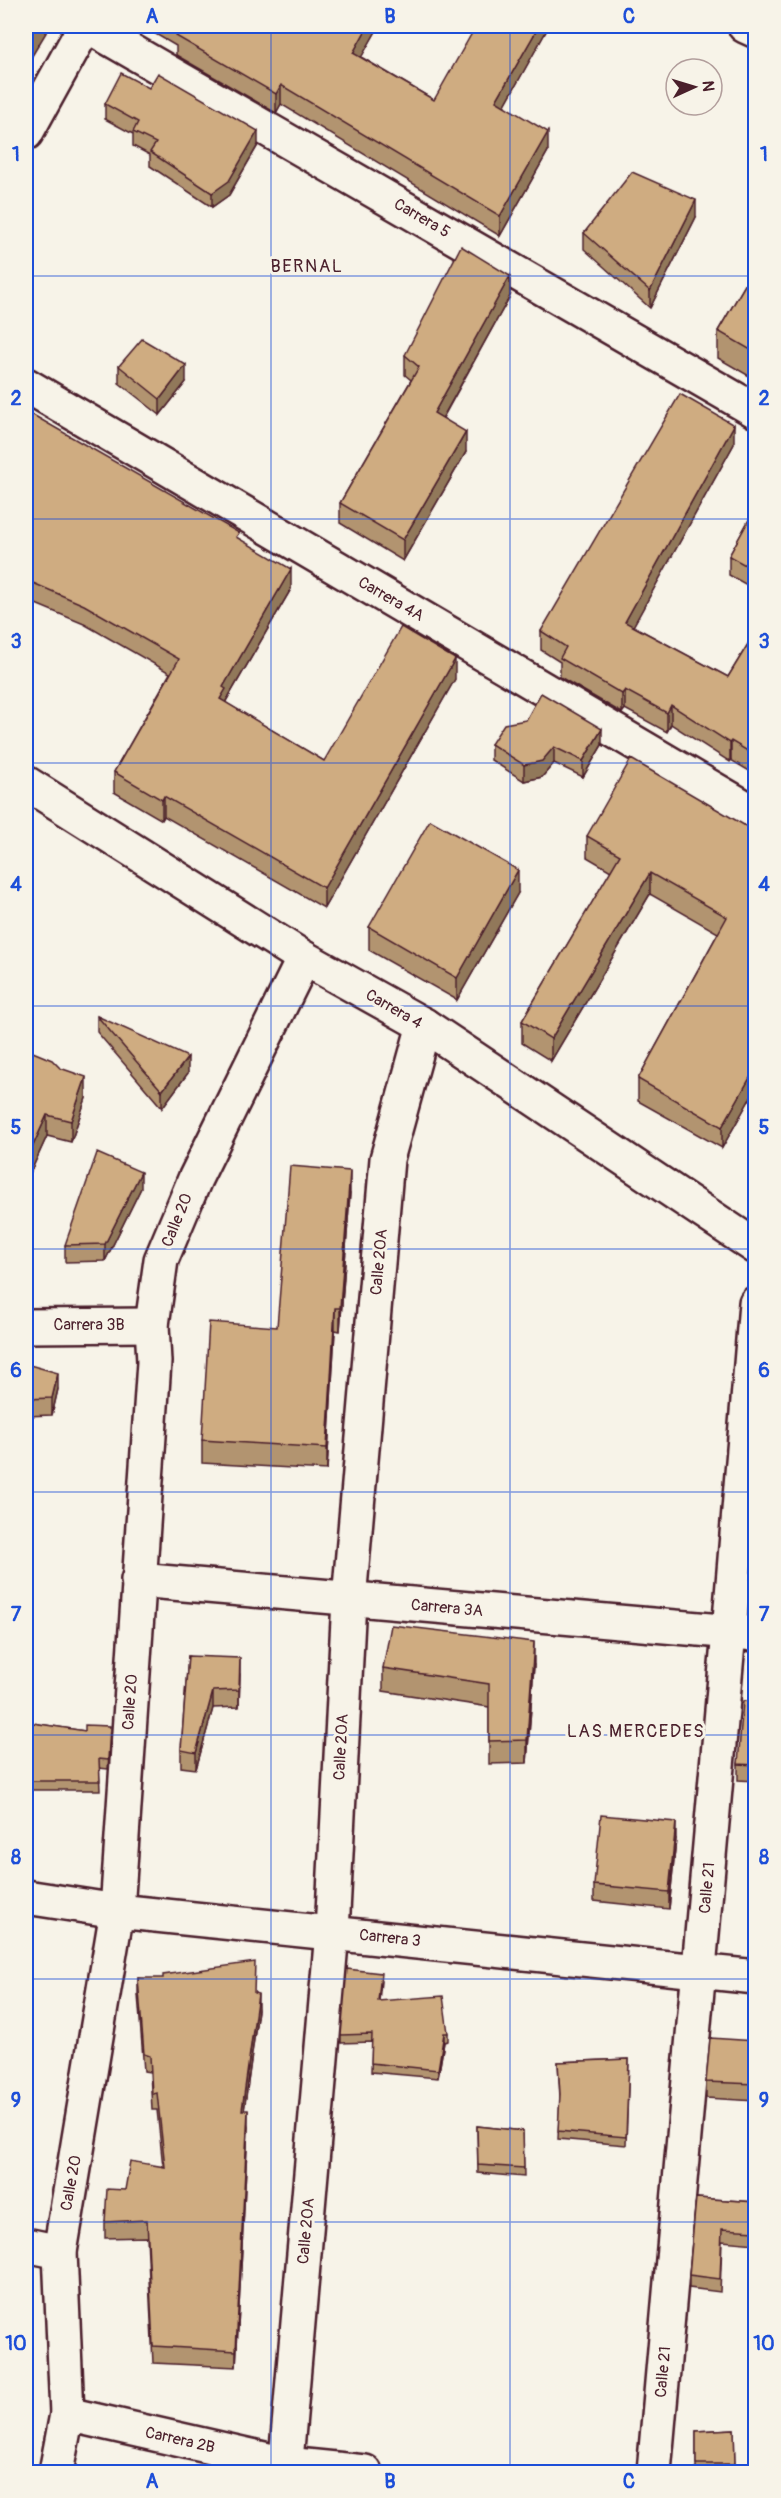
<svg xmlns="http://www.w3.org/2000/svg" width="781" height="2498" viewBox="0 0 781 2498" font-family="Pangolin,sans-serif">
	<rect width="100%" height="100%" fill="#f7f3e8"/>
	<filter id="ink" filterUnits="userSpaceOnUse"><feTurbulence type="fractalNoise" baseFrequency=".0167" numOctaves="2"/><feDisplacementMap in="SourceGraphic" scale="12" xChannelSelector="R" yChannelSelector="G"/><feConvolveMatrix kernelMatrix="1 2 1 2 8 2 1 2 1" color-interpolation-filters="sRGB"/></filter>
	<g filter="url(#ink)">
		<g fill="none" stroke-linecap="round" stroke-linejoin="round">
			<defs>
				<g id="street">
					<path d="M88,26L756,411"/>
					<path d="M745,26L756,31"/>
					<path d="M26,133L85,26"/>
					<path d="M26,385L756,814"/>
					<path d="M26,1326L152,1325"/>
					<path d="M138,1580L756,1634"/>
					<path d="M26,1897L117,1911L756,1977"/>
					<path d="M26,2245L60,2252"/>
					<path d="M67,2414L286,2464L365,2472"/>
					<path d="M56,2472L67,2414L60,2252L117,1911L154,1362L152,1325L161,1260L195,1179L304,958"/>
					<path d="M285,2472L332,1932L349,1600L387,1159L424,1025"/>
					<path d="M654,2472L729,1632L756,1303"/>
				</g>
				<path id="secondary" d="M26,783L304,958L424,1025L756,1247"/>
			</defs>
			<use href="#street" stroke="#4a1f2b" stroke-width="38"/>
			<use href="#secondary" stroke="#4a1f2b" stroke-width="38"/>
			<use href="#street" stroke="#f7f3e8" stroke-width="33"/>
			<use href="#secondary" stroke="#f7f3e8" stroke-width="33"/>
		</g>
		<g fill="#b2946f" stroke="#4a1f2b" stroke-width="1.5">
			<path d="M142,26H379L361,57L434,100L549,26L504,106L548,151L500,236L281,104L276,113L176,55V46Z"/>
			<path d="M149,88L258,145L229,195L212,207L150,166V155L133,146V134L105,119V104Z"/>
			<path d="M696,217L650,308L584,249V233Z"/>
			<path d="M756,266V380L718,358V331Z"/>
			<path d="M510,296L443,418L466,452L403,561L340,523V503L411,380L405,375V355Z"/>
			<path d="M119,366L186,382L160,415L119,383Z"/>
			<path d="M26,411L239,539L291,589L226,701V703L324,761L455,679L324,908L164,816L162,820L114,792V772L170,673L84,624L26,600Z"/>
			<path d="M734,444L633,626L728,677L756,631V775L731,760L730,762L671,724L667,732L625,709L622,713L560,677V662L541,650V631Z"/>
			<path d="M756,507V590L729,575V556Z"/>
			<path d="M491,744L602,745L583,777L554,763L542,777L524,781L491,760Z"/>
			<path d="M756,832V1088L722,1148L638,1101V1079L718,933L650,894L551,1061L522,1043V1021L611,871L587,857V836Z"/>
			<path d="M518,893L457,1000L369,950V927Z"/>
			<path d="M97,1016L188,1073L162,1108L97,1032Z"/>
			<path d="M26,1057L86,1098L71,1142L47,1136L26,1182Z"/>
			<path d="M141,1188L105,1261L65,1262V1245Z"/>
			<path d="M350,1193L340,1331L335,1330L327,1470L202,1463V1440L277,1327Z"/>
			<path d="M26,1364L58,1389L52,1415L26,1416Z"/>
			<path d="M188,1656L240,1674L239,1707L213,1708L196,1769L181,1767V1750Z"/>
			<path d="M534,1665L527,1763L489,1764V1707L383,1691V1668Z"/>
			<path d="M756,1702V1781L738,1780V1764Z"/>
			<path d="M26,1722L110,1735L108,1769L99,1768L100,1790H26Z"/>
			<path d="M676,1839L669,1909L594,1901V1885Z"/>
			<path d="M138,1978L255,1993L258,2010L244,2110L248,2127L236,2367L153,2363L147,2237L105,2238V2222L125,2190L163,2167L157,2110H152L150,2072L144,2071L138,1995Z"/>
			<path d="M381,1982L379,2001L448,2033V2041L444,2042L438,2078L371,2072L372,2042L341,2043V2035Z"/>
			<path d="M756,2041V2101L706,2098V2082Z"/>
			<path d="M629,2059L626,2145L558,2139L560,2098L558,2062Z"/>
			<path d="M477,2126L523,2131L524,2177L478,2173Z"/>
			<path d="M696,2198L756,2202V2244L722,2241L720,2292L689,2288V2275Z"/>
			<path d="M734,2429L735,2472H696V2431Z"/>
		</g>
		<g fill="#91785a" stroke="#4a1f2b" stroke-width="1.5">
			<path d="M34,26H50L26,66V39Z"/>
			<path d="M368,26H379L353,72V53Z"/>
			<path d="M539,26H549L496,121V101Z"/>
			<path d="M281,85V104L276,113V94Z"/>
			<path d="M258,131V145L229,195L212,207V193Z"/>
			<path d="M548,132V151L500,236V216Z"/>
			<path d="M696,200V217L650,308V291Z"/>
			<path d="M510,276V296L434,433V413Z"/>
			<path d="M186,365V382L160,415V399Z"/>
			<path d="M734,425V444L625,641V622Z"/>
			<path d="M466,432V452L403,561V540Z"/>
			<path d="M291,569V589L226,701V708L220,699L223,687Z"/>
			<path d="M455,659V679L324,908V888Z"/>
			<path d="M625,690V709L622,713V694Z"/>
			<path d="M671,705V724L667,732V713Z"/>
			<path d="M602,729V745L583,777V761Z"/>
			<path d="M731,741V760L730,762V743Z"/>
			<path d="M554,747V763L542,777L524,781V765Z"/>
			<path d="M164,796V816L162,820V800Z"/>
			<path d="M518,870V893L457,1000V978Z"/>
			<path d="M650,873V894L551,1061V1039Z"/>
			<path d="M188,1057V1073L162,1108V1091Z"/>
			<path d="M756,1067V1088L722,1148V1127Z"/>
			<path d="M86,1077V1098L71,1142V1121Z"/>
			<path d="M47,1115V1136L26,1182V1161Z"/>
			<path d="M350,1171V1193L340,1331V1308Z"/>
			<path d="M141,1172V1188L105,1261V1244Z"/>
			<path d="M335,1308V1330L327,1470V1448Z"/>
			<path d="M58,1373V1389L52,1415V1398Z"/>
			<path d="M534,1642V1665L527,1763V1740Z"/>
			<path d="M240,1658V1674L239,1707V1690Z"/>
			<path d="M213,1691V1708L196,1769V1753Z"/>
			<path d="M676,1822V1839L669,1909V1892Z"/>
			<path d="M258,1994V2010L242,2126V2110Z"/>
			<path d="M444,2033V2042L438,2078V2070Z"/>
			<path d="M248,2110V2127L236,2367V2351Z"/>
		</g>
		<g fill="#cfac81" stroke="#4a1f2b" stroke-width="1.5">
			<path d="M26,26H34L26,39Z"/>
			<path d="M175,26H368L353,53L434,100L476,26H539L496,101L548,132L500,216L281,85L276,94L176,36L180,29Z"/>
			<path d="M121,73L149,88L158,73L258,131L229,181L212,193L150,152L156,143L133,132L138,122L105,104Z"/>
			<path d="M632,172L696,200L650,291L584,233Z"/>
			<path d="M461,246L510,276L434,413L466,432L403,540L340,503L419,367L405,355Z"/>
			<path d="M756,266V353L718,331Z"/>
			<path d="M142,339L186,365L160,399L119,366Z"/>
			<path d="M680,394L734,425L625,622L728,677L756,631V756L731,741L730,743L671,705L667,713L625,690L622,694L560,658L566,647L541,631Z"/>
			<path d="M26,411L239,533L236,537L291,569L223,687L226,689L220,699L324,761L401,627L455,659L324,888L164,796L162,800L114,772L179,659L84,605L26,580Z"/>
			<path d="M756,507V571L729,556Z"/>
			<path d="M541,693L602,729L583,761L554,747L542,761L524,765L491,744L504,724L526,720Z"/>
			<path d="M631,759L756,832V1067L722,1127L638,1079L727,917L650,873L551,1039L522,1021L620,855L587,836Z"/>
			<path d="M430,820L518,870L457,978L369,927Z"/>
			<path d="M97,1016L188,1057L162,1091Z"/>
			<path d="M28,1050L52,1060L60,1068L86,1077L71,1121L47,1115L26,1161V1057Z"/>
			<path d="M97,1153L141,1172L105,1244L65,1245Z"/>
			<path d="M290,1166L350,1171L340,1308H335L327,1448L202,1440L209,1322L277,1327Z"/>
			<path d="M26,1364L58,1373L52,1398L26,1399Z"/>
			<path d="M391,1625L534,1642L527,1740L489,1741V1684L383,1668Z"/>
			<path d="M188,1656L240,1658L239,1690L213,1691L196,1753L181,1750Z"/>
			<path d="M743,1701L756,1702V1765L738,1764Z"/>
			<path d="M26,1722L85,1731V1725L110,1726L108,1760L99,1759L100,1781H26Z"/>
			<path d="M601,1815L676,1822L669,1892L594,1885Z"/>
			<path d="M255,1962L254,1993L258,1994L242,2110H248L236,2351L153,2346L147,2220L105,2222L107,2189L125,2190L130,2161L165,2167L157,2093L152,2094L150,2056L144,2054L138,1978H163V1975Z"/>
			<path d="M347,1969L381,1973L378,2001L443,1996L448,2033H444L438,2070L371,2063L372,2034L341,2035Z"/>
			<path d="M710,2038L756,2041V2084L706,2082Z"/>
			<path d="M629,2059L626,2137L558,2131L560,2094L558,2062Z"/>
			<path d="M477,2126L523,2131L524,2168L478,2165Z"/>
			<path d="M696,2198L756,2202V2231L722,2229L720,2279L689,2275Z"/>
			<path d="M734,2429L735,2464H696V2431Z"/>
		</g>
	</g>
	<path fill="none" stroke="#1d4ed8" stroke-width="1.5" stroke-opacity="0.55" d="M271,26V2472M510,26V2472M26,276H756M26,519H756M26,763H756M26,1006H756M26,1249H756M26,1492H756M26,1735H756M26,1979H756M26,2222H756"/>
	<g text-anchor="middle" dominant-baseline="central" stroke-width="6" stroke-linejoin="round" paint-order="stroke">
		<g font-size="16" fill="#4a1f2b" stroke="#f7f3e8">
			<text transform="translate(422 218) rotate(30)">Carrera 5</text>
			<text transform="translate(391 599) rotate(30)">Carrera 4A</text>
			<text transform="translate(394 1009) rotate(30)">Carrera 4</text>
			<text transform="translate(177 1220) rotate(-68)">Calle 20</text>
			<text transform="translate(379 1262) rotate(-85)">Calle 20A</text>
			<text x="89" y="1325">Carrera 3B</text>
			<text transform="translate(447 1608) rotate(5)">Carrera 3A</text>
			<text transform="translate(130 1702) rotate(-86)">Calle 20</text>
			<text transform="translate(341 1747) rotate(-87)">Calle 20A</text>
			<text transform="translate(707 1888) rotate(-85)">Calle 21</text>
			<text transform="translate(390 1938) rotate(6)">Carrera 3</text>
			<text transform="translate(71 2183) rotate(-80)">Calle 20</text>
			<text transform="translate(306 2231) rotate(-85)">Calle 20A</text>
			<text transform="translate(663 2372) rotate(-85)">Calle 21</text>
			<text transform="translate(180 2440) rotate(13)">Carrera 2B</text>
		</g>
		<g font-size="18" letter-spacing="1.5" fill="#4a1f2b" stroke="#f7f3e8">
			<text x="307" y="266">BERNAL</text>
			<text x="636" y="1731">LAS MERCEDES</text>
		</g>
	</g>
	<rect width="781" height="2498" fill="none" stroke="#f7f3e8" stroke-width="66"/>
	<g transform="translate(694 87) rotate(86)"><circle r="28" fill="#f7f3e8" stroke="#b29e9c" stroke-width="1.5"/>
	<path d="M0-4.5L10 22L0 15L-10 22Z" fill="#4a1f2b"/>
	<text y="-9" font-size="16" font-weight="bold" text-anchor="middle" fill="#4a1f2b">N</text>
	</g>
	<rect x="33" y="33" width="715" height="2432" fill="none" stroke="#1d4ed8" stroke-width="2"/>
	<g font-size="20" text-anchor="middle" font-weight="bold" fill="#1d4ed8">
		<text x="152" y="23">A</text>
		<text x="390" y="23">B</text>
		<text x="629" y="23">C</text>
		<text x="16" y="161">1</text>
		<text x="764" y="161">1</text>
		<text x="16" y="405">2</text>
		<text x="764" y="405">2</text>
		<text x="16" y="648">3</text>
		<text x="764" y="648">3</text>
		<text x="16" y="891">4</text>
		<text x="764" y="891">4</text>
		<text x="16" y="1134">5</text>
		<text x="764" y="1134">5</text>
		<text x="16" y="1377">6</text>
		<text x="764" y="1377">6</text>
		<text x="16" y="1621">7</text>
		<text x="764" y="1621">7</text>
		<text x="16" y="1864">8</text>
		<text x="764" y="1864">8</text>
		<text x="16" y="2107">9</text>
		<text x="764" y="2107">9</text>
		<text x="16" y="2350">10</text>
		<text x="764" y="2350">10</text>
		<text x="152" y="2488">A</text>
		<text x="390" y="2488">B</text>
		<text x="629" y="2488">C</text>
	</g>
</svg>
